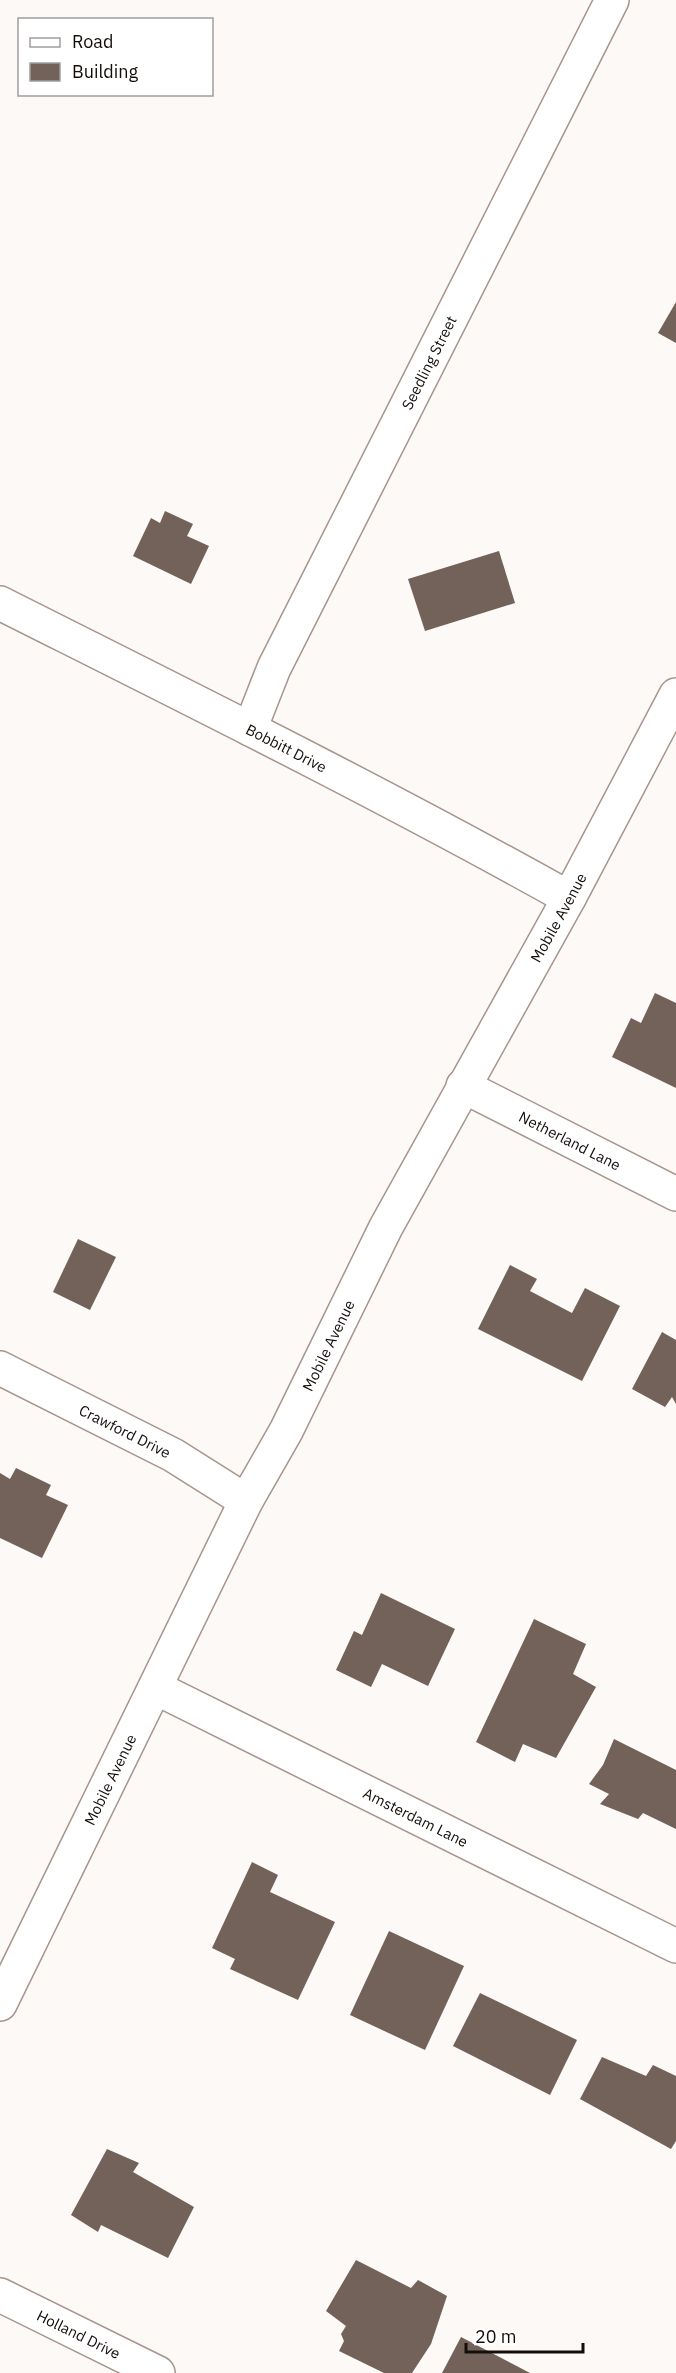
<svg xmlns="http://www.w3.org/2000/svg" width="676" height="2373" viewBox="0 0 676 2373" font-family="'IBM Plex Sans',sans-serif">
	<rect width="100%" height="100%" fill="#fdf9f7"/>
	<g fill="#72625a">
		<path d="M676,302V343L658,333Z"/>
		<path d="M165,511L193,524L187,536L209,546L191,584L133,556L151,518L160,523Z"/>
		<path d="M499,551L515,603L425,631L408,579Z"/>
		<path d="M655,993L676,1003V1088L612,1057L631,1018L641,1023Z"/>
		<path d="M78,1239L116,1257L90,1310L53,1292Z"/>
		<path d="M510,1265L537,1279L530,1291L572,1313L585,1288L620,1306L582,1381L478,1329Z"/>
		<path d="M662,1332L676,1340V1404L672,1397L665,1407L632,1389Z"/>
		<path d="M16,1468L51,1485L46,1495L68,1505L42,1558L0,1538V1473L10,1479Z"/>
		<path d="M381,1593L455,1629L428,1686L382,1664L371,1687L336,1670L354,1631L362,1635Z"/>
		<path d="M534,1619L586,1644L573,1674L596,1687L556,1758L523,1744L515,1762L476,1742Z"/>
		<path d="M614,1739L676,1770V1829L643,1813L638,1819L600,1804L609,1794L589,1784L603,1765Z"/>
		<path d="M252,1862L278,1875L270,1892L335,1922L298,2000L230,1969L235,1959L212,1948Z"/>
		<path d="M389,1931L464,1966L425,2050L350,2015Z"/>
		<path d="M480,1993L577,2040L550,2095L453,2046Z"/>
		<path d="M602,2057L646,2076L653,2065L676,2076V2141L671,2149L580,2099Z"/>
		<path d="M107,2149L139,2163L133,2172L194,2207L168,2258L101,2225L98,2232L71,2215Z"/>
		<path d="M356,2260L411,2288L418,2280L447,2296L431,2344L412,2373H384L339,2351L344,2341L341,2334L346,2326L326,2311Z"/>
		<path d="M461,2337L530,2373H442Z"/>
	</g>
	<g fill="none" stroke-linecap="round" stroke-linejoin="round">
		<defs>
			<g id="minor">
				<path id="s1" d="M0,603C191,699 383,794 569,898"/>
				<path id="s2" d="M250,729L274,668L612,0"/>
				<path id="s3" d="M463,1086L676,1194"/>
				<path id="s4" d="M0,1368L173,1455L246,1501"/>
				<path id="s5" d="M156,1688L676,1946"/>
				<path id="s6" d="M0,2004L246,1501L286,1431L386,1227L569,898L676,695"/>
				<path id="s7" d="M0,2295L158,2373"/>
			</g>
		</defs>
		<use href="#minor" stroke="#a7958d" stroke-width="36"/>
		<use href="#minor" stroke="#fff" stroke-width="33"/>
	</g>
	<g text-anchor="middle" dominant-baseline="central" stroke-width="4.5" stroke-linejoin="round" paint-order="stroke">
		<g font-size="15" fill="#140e0b" stroke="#fff">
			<text stroke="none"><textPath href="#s2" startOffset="408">Seedling Street</textPath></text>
			<text stroke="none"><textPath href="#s1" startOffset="321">Bobbitt Drive</textPath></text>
			<text stroke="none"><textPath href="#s6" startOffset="1222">Mobile Avenue</textPath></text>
			<text stroke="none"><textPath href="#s3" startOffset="120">Netherland Lane</textPath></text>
			<text stroke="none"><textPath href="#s6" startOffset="736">Mobile Avenue</textPath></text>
			<text stroke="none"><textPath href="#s4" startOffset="140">Crawford Drive</textPath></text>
			<text stroke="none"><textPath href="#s6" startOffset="250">Mobile Avenue</textPath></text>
			<text stroke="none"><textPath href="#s5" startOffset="290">Amsterdam Lane</textPath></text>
			<text stroke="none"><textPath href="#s7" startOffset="88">Holland Drive</textPath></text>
		</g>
	</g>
	<rect x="18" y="18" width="195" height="78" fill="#ffffff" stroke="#a19f9d" stroke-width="1.5"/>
	<rect x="30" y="38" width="30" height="9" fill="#ffffff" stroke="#a19f9d" stroke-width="1.5"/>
	<text x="72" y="48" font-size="18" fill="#140e0b">Road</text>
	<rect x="30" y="63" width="30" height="18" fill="#72625a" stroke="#a19f9d" stroke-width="1.5"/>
	<text x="72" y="78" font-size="18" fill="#140e0b">Building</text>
	<path d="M466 2343v9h117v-9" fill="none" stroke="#140e0b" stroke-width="3"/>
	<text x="475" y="2343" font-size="18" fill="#140e0b" stroke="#ffffff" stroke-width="4.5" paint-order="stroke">20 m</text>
</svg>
